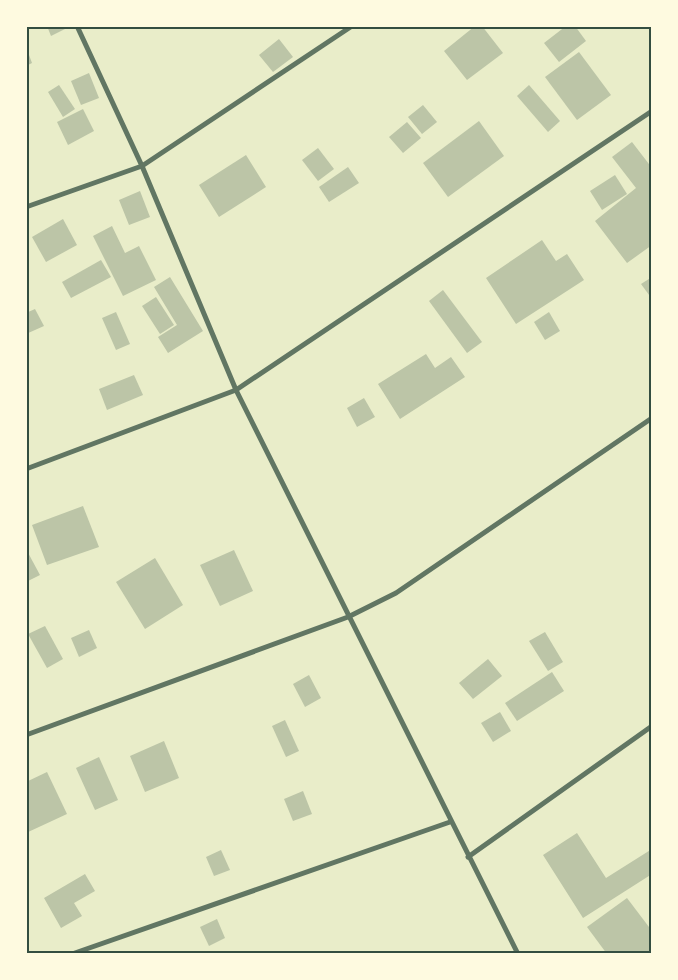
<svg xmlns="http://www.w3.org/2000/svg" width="678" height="980" viewBox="0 0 678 980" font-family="Montserrat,sans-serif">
	<rect width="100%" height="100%" fill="#e9edc9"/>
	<g fill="#bcc5a7">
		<path d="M47,26H71L51,36Z"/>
		<path d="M475,26H482L503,53L467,80L444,51Z"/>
		<path d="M566,26H575L586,41L559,62L544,43Z"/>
		<path d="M279,39L293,57L273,72L259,55Z"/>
		<path d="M26,47L32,63L26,66Z"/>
		<path d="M579,52L611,95L577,120L545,77Z"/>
		<path d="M89,73L99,98L81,105L71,81Z"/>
		<path d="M59,85L75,109L63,117L48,92Z"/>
		<path d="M529,85L560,121L548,132L517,96Z"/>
		<path d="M423,105L437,122L422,134L408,117Z"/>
		<path d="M83,109L94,131L68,145L57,122Z"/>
		<path d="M479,121L504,156L448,197L423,163Z"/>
		<path d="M407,122L421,138L403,153L389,137Z"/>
		<path d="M632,142L652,168V245L627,263L595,221L636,188L612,157Z"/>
		<path d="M318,148L334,169L318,181L302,160Z"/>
		<path d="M246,155L266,187L219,217L199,185Z"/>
		<path d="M348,167L359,183L329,202L319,187Z"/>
		<path d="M615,175L627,194L602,210L590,191Z"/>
		<path d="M140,191L150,217L129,225L119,200Z"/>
		<path d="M63,219L77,245L46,262L32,237Z"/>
		<path d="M112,226L125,253L139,246L156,280L123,296L93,236Z"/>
		<path d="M542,240L556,261L567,254L584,280L516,324L486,278Z"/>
		<path d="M101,260L111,277L71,298L62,282Z"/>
		<path d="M170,277L203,331L168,353L158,337L177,325L154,287Z"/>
		<path d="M652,277V299L641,284Z"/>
		<path d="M443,290L482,342L467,353L429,301Z"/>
		<path d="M156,297L174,325L160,334L142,306Z"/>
		<path d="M35,309L44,326L26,334V313Z"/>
		<path d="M116,312L130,344L116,350L102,318Z"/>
		<path d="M549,312L560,331L545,340L534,322Z"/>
		<path d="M426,354L435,368L451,357L465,377L400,419L378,384Z"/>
		<path d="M134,375L143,395L107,410L99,389Z"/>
		<path d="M364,398L375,417L357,427L347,408Z"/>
		<path d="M83,506L99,547L47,565L32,525Z"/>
		<path d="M26,549L40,575L26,582Z"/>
		<path d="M234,550L253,591L220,606L200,565Z"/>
		<path d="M155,558L183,605L145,629L116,582Z"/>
		<path d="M45,626L63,659L47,668L28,634Z"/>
		<path d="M89,630L97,648L79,657L71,638Z"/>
		<path d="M545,632L563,662L548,671L529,641Z"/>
		<path d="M488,659L502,676L473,699L459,683Z"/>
		<path d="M552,672L564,691L517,721L505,703Z"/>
		<path d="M309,675L321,698L305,707L293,684Z"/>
		<path d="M500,712L511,731L493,742L481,723Z"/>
		<path d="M285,720L299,751L286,757L272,726Z"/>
		<path d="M164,741L179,778L145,792L130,756Z"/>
		<path d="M99,757L118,800L95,810L76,768Z"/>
		<path d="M47,772L67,814L26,833V782Z"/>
		<path d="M303,791L312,814L293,821L284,799Z"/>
		<path d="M577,833L606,878L652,849V874L583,918L543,855Z"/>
		<path d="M221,850L230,870L214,876L206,857Z"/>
		<path d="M85,874L95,891L74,903L82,916L61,928L44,898Z"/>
		<path d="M627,898L652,931V954H607L587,927Z"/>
		<path d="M217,919L225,938L209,946L200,927Z"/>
	</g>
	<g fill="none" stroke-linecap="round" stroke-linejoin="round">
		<g stroke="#617663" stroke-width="5">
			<path d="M77,26L142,166L236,390L518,954"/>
			<path d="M26,207L142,166L352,26"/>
			<path d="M26,469L236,390L652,111"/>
			<path d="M26,735L348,617L396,593L652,418"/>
			<path d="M468,857L652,726"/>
			<path d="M72,954L450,822"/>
		</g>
	</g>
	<rect width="678" height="980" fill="none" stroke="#fefae0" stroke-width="55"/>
	<rect x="28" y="28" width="622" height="924" fill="none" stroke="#344e41" stroke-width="2"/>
</svg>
